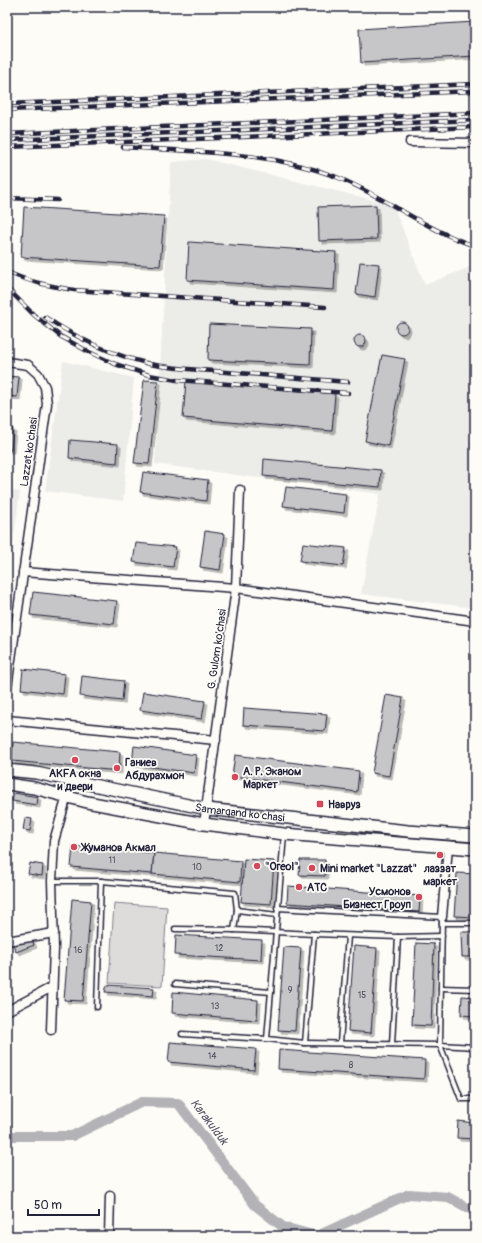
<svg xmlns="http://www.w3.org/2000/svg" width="482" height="1243" viewBox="0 0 482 1243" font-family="Pangolin,sans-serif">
	<defs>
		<filter id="shadow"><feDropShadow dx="3" dy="3" stdDeviation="0" flood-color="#0004"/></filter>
	</defs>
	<rect width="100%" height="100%" fill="#fdfcf7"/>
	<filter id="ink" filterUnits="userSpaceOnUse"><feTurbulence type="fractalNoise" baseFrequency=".025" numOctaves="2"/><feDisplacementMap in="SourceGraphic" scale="8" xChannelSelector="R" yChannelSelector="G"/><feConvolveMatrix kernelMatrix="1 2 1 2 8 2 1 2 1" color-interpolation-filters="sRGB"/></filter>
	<g filter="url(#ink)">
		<g fill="#ecece9">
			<path d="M206,159L393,205L425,285L475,265V608L361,594L380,494L155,464L171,162Z"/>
			<path d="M63,361L134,378L123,501L45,491Z"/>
			<path d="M7,490L20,492L7,588Z"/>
		</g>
		<path fill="#dddcdb" stroke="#807f8b" d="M114,903L167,907L162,986L109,983Z"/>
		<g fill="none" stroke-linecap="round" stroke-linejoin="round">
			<g stroke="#b2b2b7" stroke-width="10">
				<path d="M7,1136H72L142,1102L178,1103L255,1205L283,1227L317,1236"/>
				<path d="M317,1236L409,1194L448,1197L475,1212"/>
			</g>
		</g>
		<g fill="#c6c6c8" stroke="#22223b" filter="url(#shadow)">
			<path d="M475,22V56L361,63L359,29Z"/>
			<path d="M376,205L377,239L319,241L318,207Z"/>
			<path d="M24,207L164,216L160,266L21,257Z"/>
			<path d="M189,242L336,252L334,290L187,280Z"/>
			<path d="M360,262L379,264L375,297L356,294Z"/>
			<circle cx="402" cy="328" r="6"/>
			<path d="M209,324L311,329L310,365L208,360Z"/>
			<circle cx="360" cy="341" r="6"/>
			<path d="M382,355L405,359L388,446L365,441Z"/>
			<path d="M7,376L19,377L17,397L7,396Z"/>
			<path d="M144,380L158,381L149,464L134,463Z"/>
			<path d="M186,381L335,394L332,431L183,418Z"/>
			<path d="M475,416V447H472Z"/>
			<path d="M7,428L13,429L11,450H7Z"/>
			<path d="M70,440L118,444L117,463L69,458Z"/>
			<path d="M264,459L381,470L380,487L263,476Z"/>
			<path d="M143,472L208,480L206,501L140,492Z"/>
			<path d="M286,487L346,494L344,513L283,506Z"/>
			<path d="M205,531L225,534L220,570L200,567Z"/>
			<path d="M136,543L176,547L173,567L133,562Z"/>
			<path d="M303,543L346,548L343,566L300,561Z"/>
			<path d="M33,592L117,601L114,624L30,615Z"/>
			<path d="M23,669L65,674L63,694L21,689Z"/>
			<path d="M82,676L124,681L122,701L80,696Z"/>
			<path d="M143,692L205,701L202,719L140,710Z"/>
			<path d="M386,695L403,698L389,776L372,773Z"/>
			<path d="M244,708L327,714L325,731L243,725Z"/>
			<path d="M13,742L120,752L119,771L12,761Z"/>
			<path d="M134,746L196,755L194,773L132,764Z"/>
			<path d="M235,755L359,771L357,792L232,776Z"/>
			<path d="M14,793L38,797L37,805L12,801Z"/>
			<path d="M25,818L32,819L30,831L23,830Z"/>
			<path d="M73,846L154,853L152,874L71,867Z"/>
			<path d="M154,853L241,861L240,882L152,874Z"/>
			<path d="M244,859L274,861L271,904L241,902Z"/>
			<path d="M300,860H325V876L299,875Z"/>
			<path d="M30,863L43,865L42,876L28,874Z"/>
			<path d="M457,873L475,874V917L454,916Z"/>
			<path d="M288,886L420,896L419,912L287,903Z"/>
			<path d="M72,899L91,901L83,1001L64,1000Z"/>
			<path d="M461,932H475V957H462Z"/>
			<path d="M176,935L262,940L261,960L175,955Z"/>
			<path d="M31,937L34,945L16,952L13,944Z"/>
			<path d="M416,943L434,944L431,1026L412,1025Z"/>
			<path d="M354,946L377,948L371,1033L348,1031Z"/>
			<path d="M284,947L301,948L295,1031L278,1030Z"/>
			<path d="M107,985L154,988L153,996L105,992Z"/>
			<path d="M173,992L258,1000L257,1020L172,1013Z"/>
			<path d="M462,996L475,997V1016L461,1015Z"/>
			<path d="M170,1042L256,1049L254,1070L168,1062Z"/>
			<path d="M279,1050L425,1060L424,1079L278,1069Z"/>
			<path d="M473,1062L475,1063V1082H472Z"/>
			<path d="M458,1121L475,1123V1139L457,1138Z"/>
		</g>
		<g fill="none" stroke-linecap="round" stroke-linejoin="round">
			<defs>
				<g id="service">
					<path d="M52,881H101L235,893L237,910L277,915"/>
					<path d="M277,908L442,917L440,1045L305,1043"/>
					<path d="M442,923H475"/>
					<path d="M175,929L234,930L314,934L305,1043L267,1039L182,1034"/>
					<path d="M234,930L237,910"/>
					<path d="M314,934L398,937"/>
					<path d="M175,984L271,992"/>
					<path d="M441,988L475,989"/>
					<path d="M97,1007L101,881"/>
					<path d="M267,1039L284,835"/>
					<path d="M340,1043L348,936"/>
					<path d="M392,1044L398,937L442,936"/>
					<path d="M475,1047L440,1045L461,1099H475"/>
				</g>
				<g id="minor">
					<path d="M410,142L475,143"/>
					<path d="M7,362L28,365L38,374L45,387L47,404L7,688"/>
					<path d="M23,572L236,588L475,621"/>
					<path d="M7,720L216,740"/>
					<path d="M204,824L236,588L240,490"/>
					<path d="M442,917L448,847"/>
					<path d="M7,941L54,933"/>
					<path d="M7,1011L52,987"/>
					<path d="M51,1030L54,948L52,881L54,841L67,796"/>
					<path d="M109,1236L110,1196"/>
				</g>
				<g id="secondary">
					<path id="s1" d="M7,770L36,773L207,809L408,831L475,836"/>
					<path d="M7,784L34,788L87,802L204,824L284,834L475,849"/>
				</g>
			</defs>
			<use href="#service" stroke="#22223b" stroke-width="7"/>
			<use href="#minor" stroke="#22223b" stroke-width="11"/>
			<use href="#secondary" stroke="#22223b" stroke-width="14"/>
			<use href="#service" stroke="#fdfcf7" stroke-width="4"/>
			<use href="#minor" stroke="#fdfcf7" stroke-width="8"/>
			<use href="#secondary" stroke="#fdfcf7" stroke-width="11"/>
			<defs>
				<g id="rail">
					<path d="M7,104L475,84"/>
					<path d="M7,110L475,91"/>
					<path d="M7,134L475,113"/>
					<path d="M7,140L475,120"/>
					<path d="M7,147L475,127"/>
					<path d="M123,147C194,152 267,151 334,176C383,195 425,230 475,246"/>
					<path d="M7,198L58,200"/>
					<path d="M7,272C29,282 50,286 74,290L325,307"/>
					<path d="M7,288L34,315L60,336L89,352L115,364L149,375L177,380L348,393"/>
					<path d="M45,317C76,338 113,355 150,364C175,369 201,370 226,372C267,375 307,379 348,382"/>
				</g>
			</defs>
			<use href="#rail" stroke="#22223b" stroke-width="4.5"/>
			<use href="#rail" stroke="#fdfcf7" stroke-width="3" stroke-dasharray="9" stroke-linecap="butt"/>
		</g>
	</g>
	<g fill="#d1495b" stroke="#fdfcf7" stroke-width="1.5">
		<circle cx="75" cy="760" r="4"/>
		<circle cx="117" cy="768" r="4"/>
		<circle cx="235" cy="777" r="4"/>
		<rect x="316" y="800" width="8" height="8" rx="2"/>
		<circle cx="74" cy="847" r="4"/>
		<circle cx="440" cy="855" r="4"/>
		<circle cx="257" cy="866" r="4"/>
		<circle cx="312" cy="868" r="4"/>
		<circle cx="299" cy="887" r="4"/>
		<circle cx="419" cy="897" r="4"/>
	</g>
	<g text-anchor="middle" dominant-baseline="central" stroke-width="3.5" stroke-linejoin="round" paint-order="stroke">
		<g font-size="9" fill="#4b4b5e">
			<text x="112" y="860">11</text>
			<text x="197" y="867">10</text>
			<text x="219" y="948">12</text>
			<text x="78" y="950">16</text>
			<text x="290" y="990">9</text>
			<text x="362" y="995">15</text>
			<text x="215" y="1006">13</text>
			<text x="212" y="1056">14</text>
			<text x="351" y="1065">8</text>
		</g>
		<g font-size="11" fill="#22223b" stroke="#fdfcf7">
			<text transform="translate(29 452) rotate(-82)">Lazzat ko'chasi</text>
			<text transform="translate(217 649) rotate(-82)">G. Gulom ko'chasi</text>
			<text stroke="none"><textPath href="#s1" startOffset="237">Samarqand ko'chasi</textPath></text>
		</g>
		<g font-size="11" font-weight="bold" fill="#22223b" stroke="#fdfcf7" text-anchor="start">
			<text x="125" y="762">Ганиев<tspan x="125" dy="13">Абдурахмон</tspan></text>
			<text x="243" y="771">А. Р. Эканом<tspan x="243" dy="13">Маркет</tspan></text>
			<text x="75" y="773" text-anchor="middle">AKFA окна<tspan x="75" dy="13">и двери</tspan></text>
			<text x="328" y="804">Навруз</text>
			<text x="82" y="847">Жуманов Акмал</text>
			<text x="265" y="866">"Oreol"</text>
			<text x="320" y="868">Mini market "Lazzat"</text>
			<text x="440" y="868" text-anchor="middle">лаззат<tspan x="440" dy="13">маркет</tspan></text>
			<text x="307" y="887">АТС</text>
			<text x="411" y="891" text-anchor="end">Усмонов<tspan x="411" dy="13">Бизнест Гроуп</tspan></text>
		</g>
		<g font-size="12" font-style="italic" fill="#545466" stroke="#fdfcf7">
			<text transform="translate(209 1122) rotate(53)">Karakulduk</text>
		</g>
	</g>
	<rect width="482" height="1243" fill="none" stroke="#fdfcf7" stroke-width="24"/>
	<rect x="12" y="12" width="458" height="1219" fill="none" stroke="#22223b" stroke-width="1.5" filter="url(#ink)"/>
	<path d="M28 1209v6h71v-6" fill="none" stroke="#22223b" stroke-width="2"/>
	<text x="34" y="1209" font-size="12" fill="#22223b" stroke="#fdfcf7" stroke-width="3" paint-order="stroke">50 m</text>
</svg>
